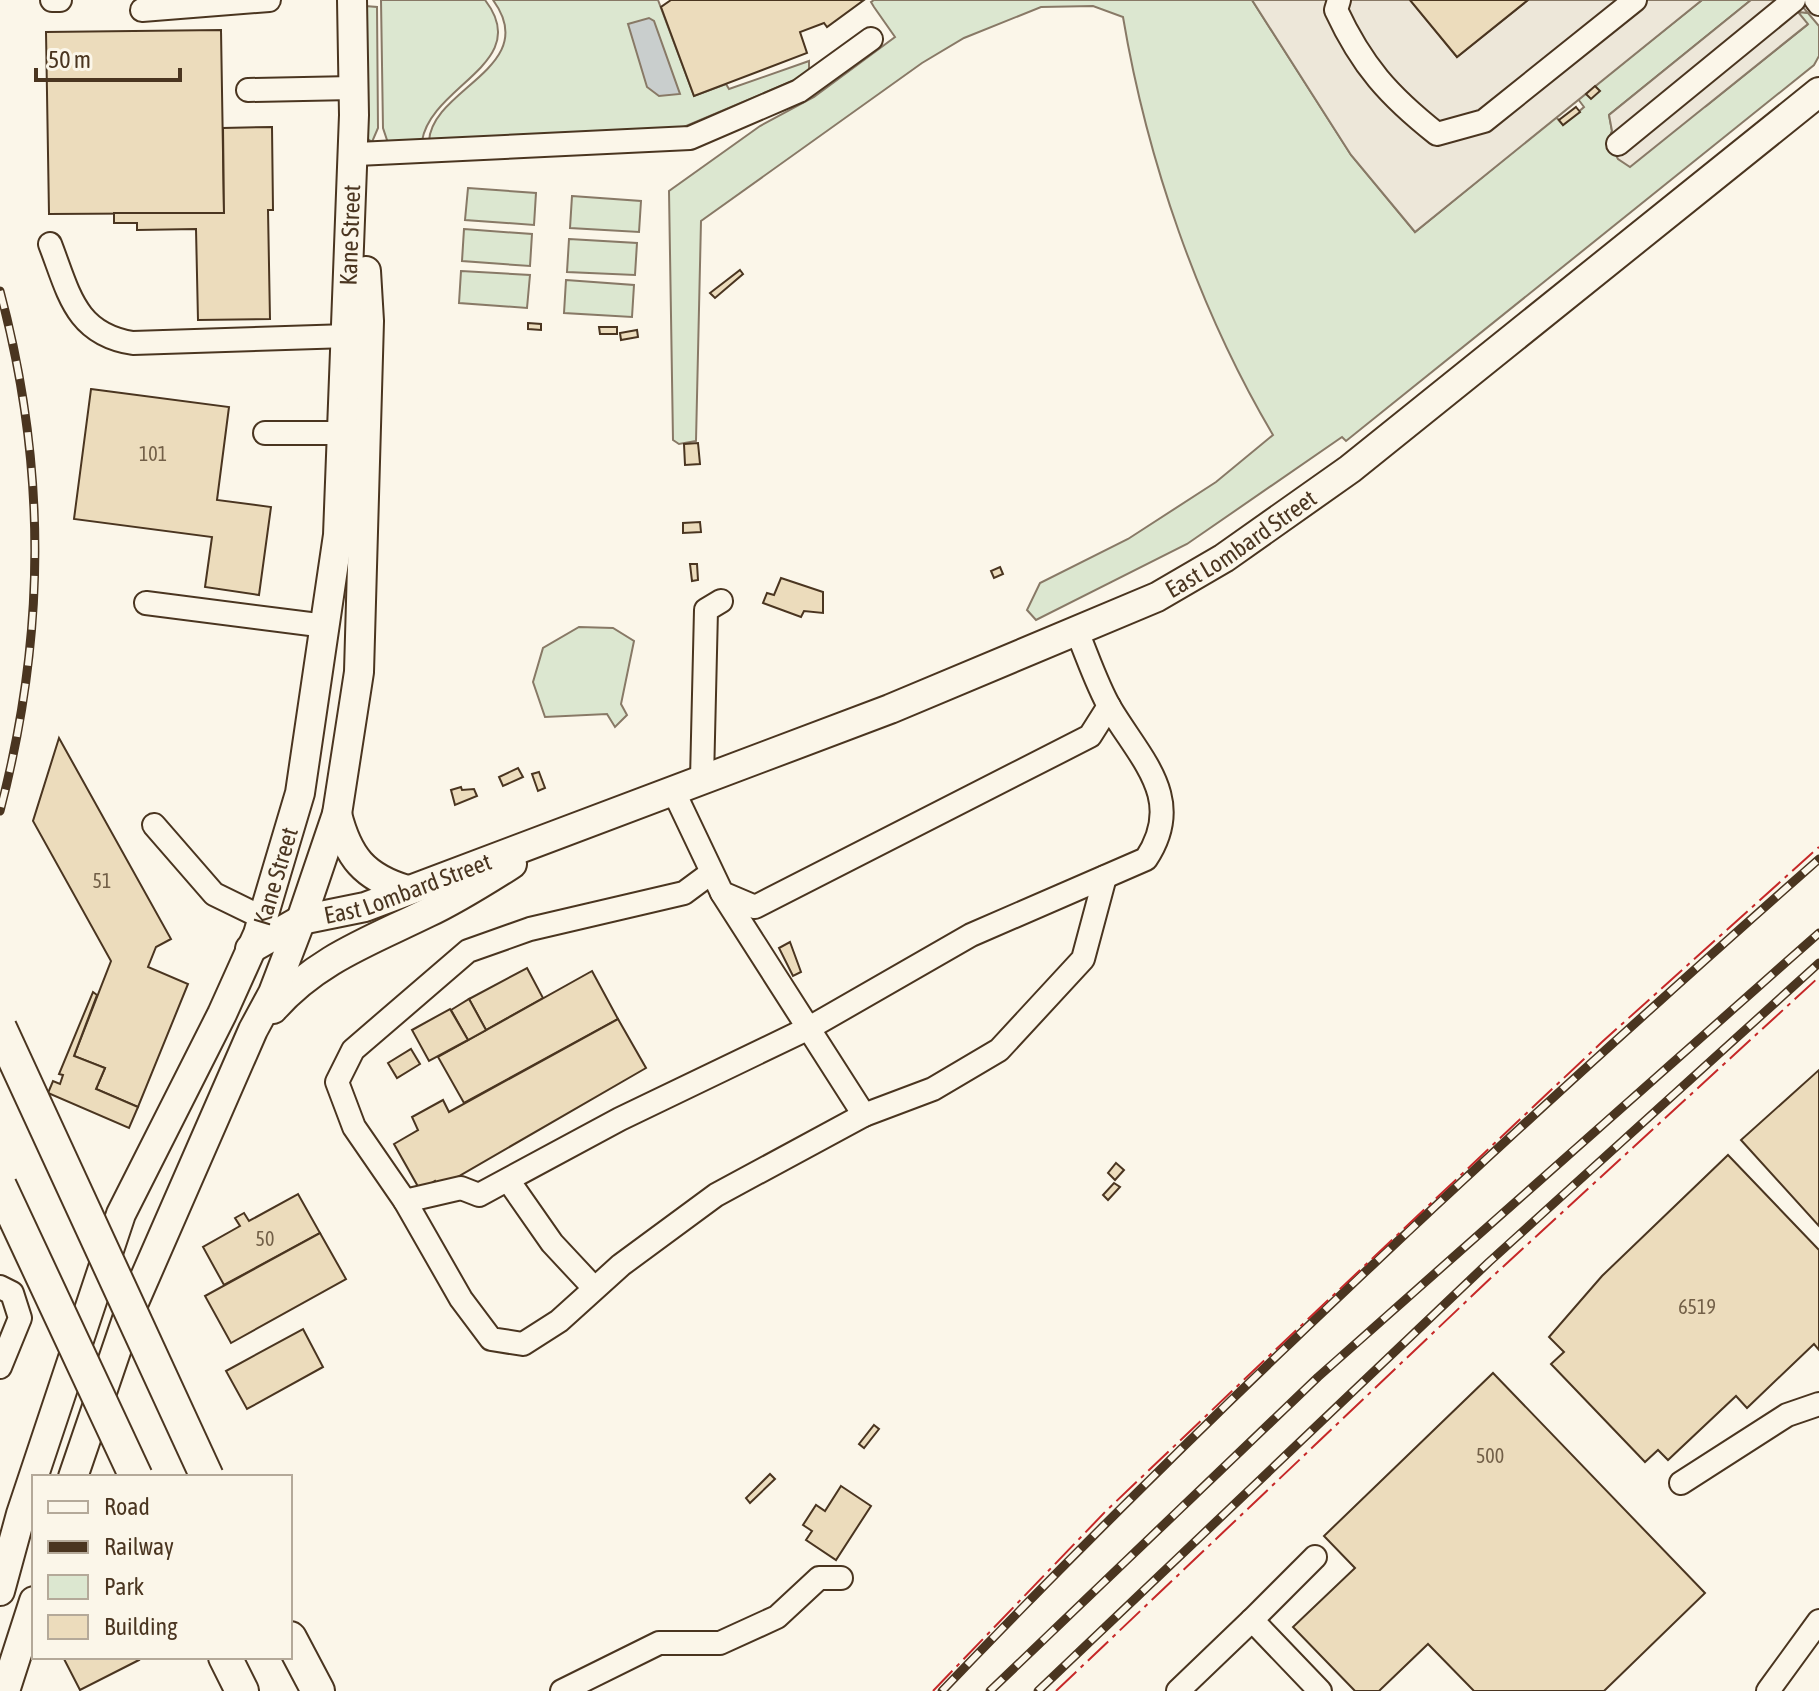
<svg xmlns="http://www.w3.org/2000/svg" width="1819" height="1691" viewBox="0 0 1819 1691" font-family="'Asap Condensed',sans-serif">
	<rect width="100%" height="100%" fill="#fbf6e9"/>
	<g fill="#dce7d0" stroke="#887966" stroke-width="2">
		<path d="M381,0H485C534,63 431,85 422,141L388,143L383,128Z"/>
		<path d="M493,0H658L694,96L726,84L729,89L809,61V69L802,77L679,129L429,141C432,88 542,67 493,0Z"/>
		<path d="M874,0H1252L1351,155L1415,232L1556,117L1563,125L1584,107L1578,99L1702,0H1751L1609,115L1612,131L1608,141L1706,106L1807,25L1797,11L1808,13L1819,26V56L1814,65L1346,441L1342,437L1187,544L1036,620L1027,610L1040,583L1128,539L1216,482L1273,435C1199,310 1147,160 1123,17L1093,6L1041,7L964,38L922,63L701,221L696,441L679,444L673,440L669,191L760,126L814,97L895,37L874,7L871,2Z"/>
		<path d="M365,6L377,7L378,128L372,142L368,139L367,126Z"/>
		<path d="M468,188L536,193L534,225L465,220Z"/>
		<path d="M572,196L641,201L639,232L570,228Z"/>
		<path d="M464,229L532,234L530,266L462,261Z"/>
		<path d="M569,239L637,243L635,275L567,272Z"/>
		<path d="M461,271L530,275L527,308L459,303Z"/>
		<path d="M566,280L634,285L632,317L564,313Z"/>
		<path d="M579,627L613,628L634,641L621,704L627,715L615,727L607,714L545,717L533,682L543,648Z"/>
	</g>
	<g fill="#ede7d9" stroke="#887966" stroke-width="2">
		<path d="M1252,0H1410L1457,57L1528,0H1702L1415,232L1351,155Z"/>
		<path d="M1751,0H1797L1808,13L1798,12L1808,24L1630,167L1618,159L1608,141L1612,131L1609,115Z"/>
	</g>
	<path fill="#c9cecd" stroke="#887966" stroke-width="2" d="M649,18L654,21L680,94L659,96L647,87L628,24Z"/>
	<g fill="#ecdcbc" stroke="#4a3520" stroke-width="2">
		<path d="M671,0H864L827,27L824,23L800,32L807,53L694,96L661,7Z"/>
		<path d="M1410,0H1528L1457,57Z"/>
		<path d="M221,30L224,213L49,214L46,32Z"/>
		<path d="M1595,86L1600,91L1591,99L1586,94Z"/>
		<path d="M1576,107L1580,112L1563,125L1559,120Z"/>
		<path d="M272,127L273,210H268L270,319L198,320L196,229L137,230V223H114V213H224L223,128Z"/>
		<path d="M740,270L743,274L715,298L710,293Z"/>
		<path d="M528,323L541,324V330L528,329Z"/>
		<path d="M599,327H617V334H600Z"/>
		<path d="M637,330L638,337L621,340L620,333Z"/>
		<path d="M91,389L229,407L217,500L271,507L259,595L205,587L212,537L74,519Z"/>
		<path d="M698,443L700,464L685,465L684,444Z"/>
		<path d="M700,522L701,532L683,533V523Z"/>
		<path d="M690,564H697L698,580L692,581Z"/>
		<path d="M1000,567L1003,574L994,578L991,571Z"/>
		<path d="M781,578L823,592V613L804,611L801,617L763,603L767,593L774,595Z"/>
		<path d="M59,738L171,939L156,947L148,967L188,984L138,1107L96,1089L105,1068L74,1056L111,961L33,821Z"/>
		<path d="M518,768L523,777L503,786L499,777Z"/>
		<path d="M539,772L545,788L538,791L532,774Z"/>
		<path d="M461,787L462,790L474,789L477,796L455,805L451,790Z"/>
		<path d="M790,942L801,972L793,976L779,948Z"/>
		<path d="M527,968L543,998L486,1030L469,999Z"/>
		<path d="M592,971L618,1019L464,1103L438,1057Z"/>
		<path d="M93,992L97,995L74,1056L105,1068L96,1089L138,1107L129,1128L48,1093L53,1081L60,1084L63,1075L59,1074Z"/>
		<path d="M469,999L486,1030L468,1040L451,1010Z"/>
		<path d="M450,1009L468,1040L429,1061L412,1030Z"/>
		<path d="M618,1019L646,1068L447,1183L438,1187L435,1181L420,1190L394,1144L418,1130L412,1117L443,1100L449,1112Z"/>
		<path d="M411,1049L420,1064L397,1078L388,1063Z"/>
		<path d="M1819,1070V1226L1741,1140Z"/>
		<path d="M1728,1155L1819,1250V1350L1814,1344L1747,1408L1736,1396L1668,1460L1658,1450L1645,1462L1551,1364L1564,1352L1549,1337L1602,1276Z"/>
		<path d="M1116,1163L1124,1170L1115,1180L1108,1173Z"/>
		<path d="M1114,1183L1120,1187L1108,1200L1103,1195Z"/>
		<path d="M298,1194L320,1233L224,1285L203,1247L240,1226L235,1218L244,1213L249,1221Z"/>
		<path d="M320,1233L346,1279L231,1343L205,1296Z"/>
		<path d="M303,1329L323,1367L247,1409L226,1371Z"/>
		<path d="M1493,1373L1705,1593L1604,1691H1474L1428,1644L1379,1691H1355L1293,1627L1355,1568L1324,1536Z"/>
		<path d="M874,1425L879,1429L864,1448L859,1444Z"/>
		<path d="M770,1474L775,1479L750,1503L746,1498Z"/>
		<path d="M841,1486L871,1506L836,1560L806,1540L812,1531L803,1525L816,1505L825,1511Z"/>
		<path d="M63,1657H137L139,1660L80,1690Z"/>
	</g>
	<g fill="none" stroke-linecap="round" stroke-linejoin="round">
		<defs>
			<g id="minor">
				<path d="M52,0H60"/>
				<path d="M1339,0L1336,10C1362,66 1389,96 1437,134L1484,121L1635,0"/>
				<path d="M1816,0L1819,4"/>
				<path d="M142,10L269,0"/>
				<path d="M248,90L353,88"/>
				<path d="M1618,144L1794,0"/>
				<path d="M357,154L690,138L799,91L871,39"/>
				<path d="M50,244C69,293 75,334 133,343L348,336"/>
				<path d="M265,433H343"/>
				<path d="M146,603L326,626"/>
				<path d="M702,779L706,610L721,601"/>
				<path d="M673,790L722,893L755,907L1090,736L1109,706"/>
				<path d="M154,825L214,894L263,918"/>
				<path d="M711,873L684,893L530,929L468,951L353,1050L337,1082L354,1127L405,1201L461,1188L479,1195L620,1119L809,1028L971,935L1146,859C1186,799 1141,760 1110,708C1097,685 1088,658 1078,634"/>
				<path d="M722,893L864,1115L933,1089L999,1050L1083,959L1105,877"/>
				<path d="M508,1180L552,1243L594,1288"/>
				<path d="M405,1201L461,1299L491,1339L523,1344L559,1321L621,1265L716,1195L864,1115"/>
				<path d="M0,1287L12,1293L20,1318L0,1367"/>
				<path d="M1681,1483L1787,1415L1819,1404"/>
				<path d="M1252,1620L1315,1557"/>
				<path d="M562,1691L659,1643H720L777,1617L819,1578H841"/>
				<path d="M1178,1691L1252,1620L1320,1691"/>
				<path d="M1768,1691L1819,1621"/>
			</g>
			<g id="major">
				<path d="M337,814C348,857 364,877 407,890"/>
				<path id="s1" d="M250,949L301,920L365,907L890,709L1157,597L1224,558L1350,469L1819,92"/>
				<path d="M273,1009C316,960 370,941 427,913C457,899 485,881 512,864"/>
				<path d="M73,1477L128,1316L253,1030L273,993L301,920L337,814L359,672L369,321L366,271"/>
				<path id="s2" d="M0,1591L21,1514L121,1214L222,1014L258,934L300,793L338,535L354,115L352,0"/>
				<path d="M5,1691L34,1601"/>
			</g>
			<g id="highway">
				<path d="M290,1638L318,1691"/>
				<path d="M225,1657L242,1691"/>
			</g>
		</defs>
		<use href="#minor" stroke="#4a3520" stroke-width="26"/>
		<use href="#major" stroke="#4a3520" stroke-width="32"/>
		<use href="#highway" stroke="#4a3520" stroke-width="36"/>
		<use href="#minor" stroke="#fbf6e9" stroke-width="22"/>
		<use href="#major" stroke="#fbf6e9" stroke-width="28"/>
		<use href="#highway" stroke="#fbf6e9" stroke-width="32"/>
		<defs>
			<g id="rail">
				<path d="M0,291C47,467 46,635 0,811"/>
				<path d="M942,1691C1221,1399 1517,1126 1819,859"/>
				<path d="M990,1691L1318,1377L1819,933"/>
				<path d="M1038,1691L1489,1262L1819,963"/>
			</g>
		</defs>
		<use href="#rail" stroke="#4a3520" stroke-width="9"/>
		<use href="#rail" stroke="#fbf6e9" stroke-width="6" stroke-dasharray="18" stroke-linecap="butt"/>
		<defs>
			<g id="highway-bridge">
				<path d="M0,1028L207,1477"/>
				<path d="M0,1186L136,1477"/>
			</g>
		</defs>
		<use href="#highway-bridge" stroke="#4a3520" stroke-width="36" stroke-linecap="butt"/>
		<use href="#highway-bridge" stroke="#fbf6e9" stroke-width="32"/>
		<g stroke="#c62828" stroke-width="2" stroke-dasharray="28 6 4 6" stroke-linecap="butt">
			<path d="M933,1691L1105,1512L1271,1354L1602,1042L1819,847"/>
			<path d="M1056,1691L1494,1275L1819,977"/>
		</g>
	</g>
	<g text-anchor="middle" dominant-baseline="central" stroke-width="6" stroke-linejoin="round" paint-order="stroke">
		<g font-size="20" fill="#725f47">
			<text x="153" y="453">101</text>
			<text x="102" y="880">51</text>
			<text x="265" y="1238">50</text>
			<text x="1697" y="1306">6519</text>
			<text x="1490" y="1455">500</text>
		</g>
		<g font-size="24" fill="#4a3520" stroke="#fbf6e9">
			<text stroke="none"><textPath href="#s2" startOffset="1416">Kane Street</textPath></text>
			<text stroke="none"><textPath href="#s1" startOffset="1074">East Lombard Street</textPath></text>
			<text stroke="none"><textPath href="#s2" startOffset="768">Kane Street</textPath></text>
			<text stroke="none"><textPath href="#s1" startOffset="170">East Lombard Street</textPath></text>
		</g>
	</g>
	<rect x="32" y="1475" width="260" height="184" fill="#fbf6e9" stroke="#b4a999" stroke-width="2"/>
	<rect x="48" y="1501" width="40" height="12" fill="#fbf6e9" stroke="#b4a999" stroke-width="2"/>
	<text x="104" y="1515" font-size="24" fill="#4a3520">Road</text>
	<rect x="48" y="1541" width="40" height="12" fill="#4a3520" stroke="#b4a999" stroke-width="2"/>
	<text x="104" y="1555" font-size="24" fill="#4a3520">Railway</text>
	<rect x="48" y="1575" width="40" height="24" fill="#dce7d0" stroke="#b4a999" stroke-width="2"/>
	<text x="104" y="1595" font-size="24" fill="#4a3520">Park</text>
	<rect x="48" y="1615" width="40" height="24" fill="#ecdcbc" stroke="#b4a999" stroke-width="2"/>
	<text x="104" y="1635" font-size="24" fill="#4a3520">Building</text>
	<path d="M36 68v12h144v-12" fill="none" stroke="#4a3520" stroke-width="4"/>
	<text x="48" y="68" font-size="24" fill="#4a3520" stroke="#fbf6e9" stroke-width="6" paint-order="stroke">50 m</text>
</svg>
